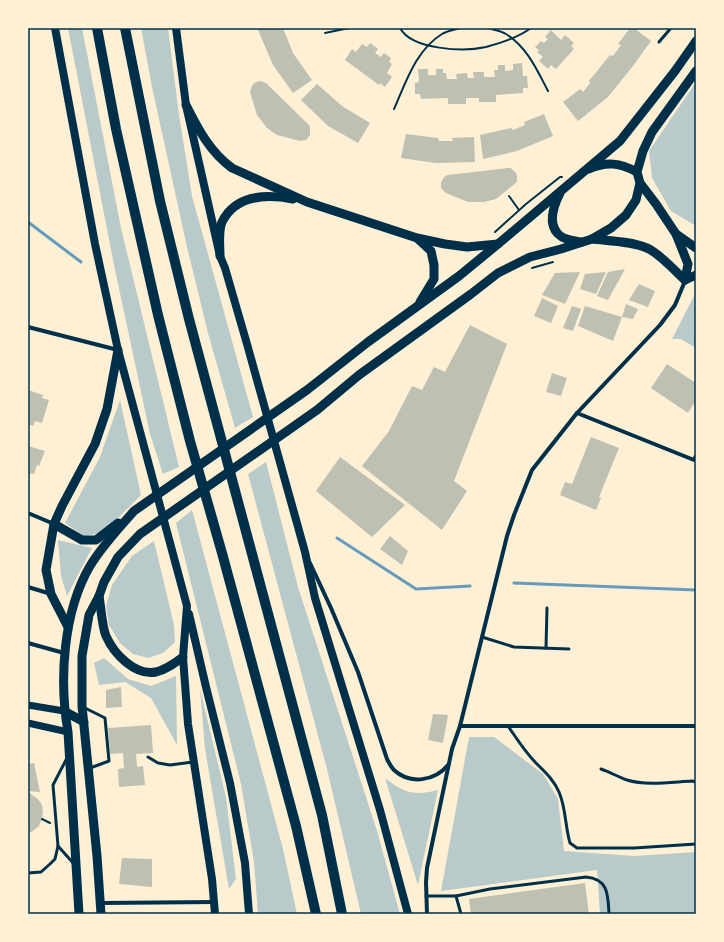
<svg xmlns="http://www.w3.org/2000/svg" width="724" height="942" viewBox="0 0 724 942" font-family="'Work Sans',sans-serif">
	<rect width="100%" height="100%" fill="#fdf0d5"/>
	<g fill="#b9caca">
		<path d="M68,28H82L121,228L179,467L163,474L150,434L114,265Z"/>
		<path d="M141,28H168L179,115L192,196L253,417L235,428L208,333L187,247L152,87Z"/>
		<path d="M696,82V226L671,211L652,178L649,151Z"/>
		<path d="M696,292V348L681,339H672Z"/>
		<path d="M120,400L141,495L103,533L84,536L65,523L100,457Z"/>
		<path d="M266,462L298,587L377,831L400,914H361L327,769L248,474Z"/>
		<path d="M192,510L283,849L297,914H258L254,862L241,784L176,523Z"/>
		<path d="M58,540L92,548L67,596L61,576Z"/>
		<path d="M154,541L174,625L175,642L163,653L148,658L133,654L120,643L109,625L106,606L112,585L132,556Z"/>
		<path d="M104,658L128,679L151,686L176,676L177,745L151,698L125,682L99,685L94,663Z"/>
		<path d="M200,689L226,797L236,879L229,889L205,749Z"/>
		<path d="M469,737H494L543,774L558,799L564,851L634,856L696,852V914H600L597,870L441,891Z"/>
		<path d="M385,778C404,793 414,796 438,790L418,885Z"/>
	</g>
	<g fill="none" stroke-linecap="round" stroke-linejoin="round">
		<g stroke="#669bbc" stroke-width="3">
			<path d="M28,222L81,262"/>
			<path d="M337,538L416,589L470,586"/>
			<path d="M514,583L696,590"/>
		</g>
	</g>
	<g fill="#bec0b2">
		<path d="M265,28H283L293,53L312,80L293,93L273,65L258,30Z"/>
		<path d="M630,28H634L651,41L633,66L608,97L578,121L563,102L580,89L583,92L590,83L589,81L610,55L613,56L621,45L618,44Z"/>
		<path d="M551,30L561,40L565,35L574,43L571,46L574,49L556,69L551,65L548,69L539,61L543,57L537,52L539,50L535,47L541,41L544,43L548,39L545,37Z"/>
		<path d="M370,43L378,49L375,53L381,57L384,53L391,58L389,62L392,64L387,73L392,77L385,87L380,83L379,85L345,60L352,49L356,52L362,44L367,47Z"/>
		<path d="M522,63L523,76H527L528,88H523V93L496,95V102H479V98H466V104H448V98L421,99L420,94H415V83L419,82L418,69H428V75H436V69H443V73H446L447,79H457L456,74L467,73L468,78H474L473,72H484V77H495L494,70H498V65H505V71L513,70V64Z"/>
		<path d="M260,81L266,83L309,125L310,128V135L306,140L300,141L277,135L267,128L257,115L250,92L252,86L254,83Z"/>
		<path d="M317,84L342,106L370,123L358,143L328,126L301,100Z"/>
		<path d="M544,114L553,136L517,151L483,159L480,135L511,128L513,130L525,125L524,122Z"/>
		<path d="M406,134L438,138L439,141H453L452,138L474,137L475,162L436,163L401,158Z"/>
		<path d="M508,168H511L516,173L517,176V182L496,199L484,202H468L446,193L441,188V182L445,176L448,175Z"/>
		<path d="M625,269L608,300L597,296L608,272Z"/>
		<path d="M580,272L565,304L542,295L555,273Z"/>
		<path d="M606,272L596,294L580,289L585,274Z"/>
		<path d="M639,284L655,291L648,307L629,300Z"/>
		<path d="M542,298L558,306L551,323L534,316Z"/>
		<path d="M626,304L638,309L633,319L622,317Z"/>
		<path d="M572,306L581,309L573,331L563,328Z"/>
		<path d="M585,306L622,317L613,341L578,326Z"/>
		<path d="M470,325L507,344L454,481L467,491L442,530L362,466L389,431L412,386L422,390L434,367L445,372Z"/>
		<path d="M667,364L696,383V400L688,413L651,388Z"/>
		<path d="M552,373L567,378L561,396L546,392Z"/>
		<path d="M28,390L43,395L42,398L49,400L42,423L35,421L33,426L28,424Z"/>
		<path d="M591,437L619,448L599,497L601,498L596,510L560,495L565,482L572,484Z"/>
		<path d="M28,446L45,451L39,466L37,465L34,474L31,473L28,481Z"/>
		<path d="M340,457L405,505L372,537L316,491Z"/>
		<path d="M390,536L408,551L402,565L380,549Z"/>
		<path d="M121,687L122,707L106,708V690Z"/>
		<path d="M433,714L448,715L443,743L428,740Z"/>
		<path d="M151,725L153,753L136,754L137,767L143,766L145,785L119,787L118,769L124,768L123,753L110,754L108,728Z"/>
		<path d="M34,763L40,792L28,791V764Z"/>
		<path d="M28,792L38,799L42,805L43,812L42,819L39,826L34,830L28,834Z"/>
		<path d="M122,858L152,859V887L119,884Z"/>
		<path d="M585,883L589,914H471L469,899Z"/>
	</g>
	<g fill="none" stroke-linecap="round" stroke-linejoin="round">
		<g stroke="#003049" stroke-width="2">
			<path d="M400,28C412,50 464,52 486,47C501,43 519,37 531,28"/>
			<path d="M488,28C494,30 501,31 506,34C527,47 537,70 548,91"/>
			<path d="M602,28H603"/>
			<path d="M325,33L349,28"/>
			<path d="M394,109C406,82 416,50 442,34C447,31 454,30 460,28"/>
			<path d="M509,196L519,210"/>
			<path d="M495,232L526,204L560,177H562"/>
			<path d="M532,268L553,262"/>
			<path d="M42,819L50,823"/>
		</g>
		<g stroke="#003049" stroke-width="3">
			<path d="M659,42L671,28"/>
			<path d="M482,637L514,647L569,649"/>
			<path d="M546,648L547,608"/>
			<path d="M83,707L105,718L109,761L90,768"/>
			<path d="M508,726C517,739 525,752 536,763C545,772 554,780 559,792C566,808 565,826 570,843L577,848H634L696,844"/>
			<path d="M148,757L158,763L170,765L193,762"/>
			<path d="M67,758L53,785L58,846L74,864"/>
			<path d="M601,769C610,772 618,777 627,780C646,786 672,782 692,781L696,782"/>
			<path d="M28,873L41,872L50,864L55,859L58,846"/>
			<path d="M426,896H456L490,889L586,877C609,879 608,896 609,914"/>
			<path d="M456,896L461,914"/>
		</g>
		<g stroke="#003049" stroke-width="4">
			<path d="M28,327L118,350"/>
			<path d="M577,413L694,460L696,456"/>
			<path d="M28,513L54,524"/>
			<path d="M310,563L331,608L358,672L387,759C389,763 391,767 394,770C410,785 435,781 448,765"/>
			<path d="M28,587L51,594"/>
			<path d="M28,643L64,653"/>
			<path d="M460,726H696"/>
			<path d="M101,903L214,902"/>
			<path d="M427,914L426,882L427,868L452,749L460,726L507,536L514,515L532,470L577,413L660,325L675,305L685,281"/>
		</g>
		<g stroke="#003049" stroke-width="7">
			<path d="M28,705L64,711"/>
			<path d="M28,723L68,732"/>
		</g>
		<g stroke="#003049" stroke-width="8">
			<path d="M55,28L95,244L118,350L187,606L183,657L188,724L212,879L215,914"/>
			<path d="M176,28L186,105L220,256L225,268L247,344L305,552L315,598L380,810L408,914"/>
			<path d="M189,614L206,687L230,783L245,863L249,914"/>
		</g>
		<g stroke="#003049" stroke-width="9">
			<path d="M186,105C198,129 210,152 232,168L307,202L417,238L445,244L467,247L498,244"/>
			<path d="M589,169C607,161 620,163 637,172"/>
			<path d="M640,183L656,204L676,234L688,264L685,280"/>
			<path d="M560,193C553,207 546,227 562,237C567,240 575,241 581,242"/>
			<path d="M676,234L696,248"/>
			<path d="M418,239L431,251L434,265V279L420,302"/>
			<path d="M592,239C610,241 630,241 647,248C659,253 675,271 685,280"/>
			<path d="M220,256C220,245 218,232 222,222C236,194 267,194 293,199"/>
			<path d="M685,280L696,275"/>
			<path d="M54,524L82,540H96L118,523"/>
			<path d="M99,596C101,607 102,627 106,636C114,654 135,676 156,672C167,669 175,663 183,657"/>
			<path d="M68,627L51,594L46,570L54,524L62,506L95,444L107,409L118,350"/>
			<path d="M64,711L84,722"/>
			<path d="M79,914L68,732C59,680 63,612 90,566C102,546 119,528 134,511L307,390L368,342L459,276L498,244L620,141L675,71L696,41"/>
			<path d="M101,914L97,856L82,706V656L89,615L99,596L104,582L118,557L140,534L317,410L359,375L471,294L498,273L530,257L561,249L592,239L611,228L626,215L636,200L640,183L637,172L643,151L652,132L696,71"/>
		</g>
		<g stroke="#003049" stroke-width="10">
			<path d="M97,28L116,129L158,315L190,441L222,553L296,826L316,914"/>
			<path d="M125,28L160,201L189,319L322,815L342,914"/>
		</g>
	</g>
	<rect width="724" height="942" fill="none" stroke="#fdf0d5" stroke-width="58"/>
	<rect x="29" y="29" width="666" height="884" fill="none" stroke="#003049" stroke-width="1.5"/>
</svg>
